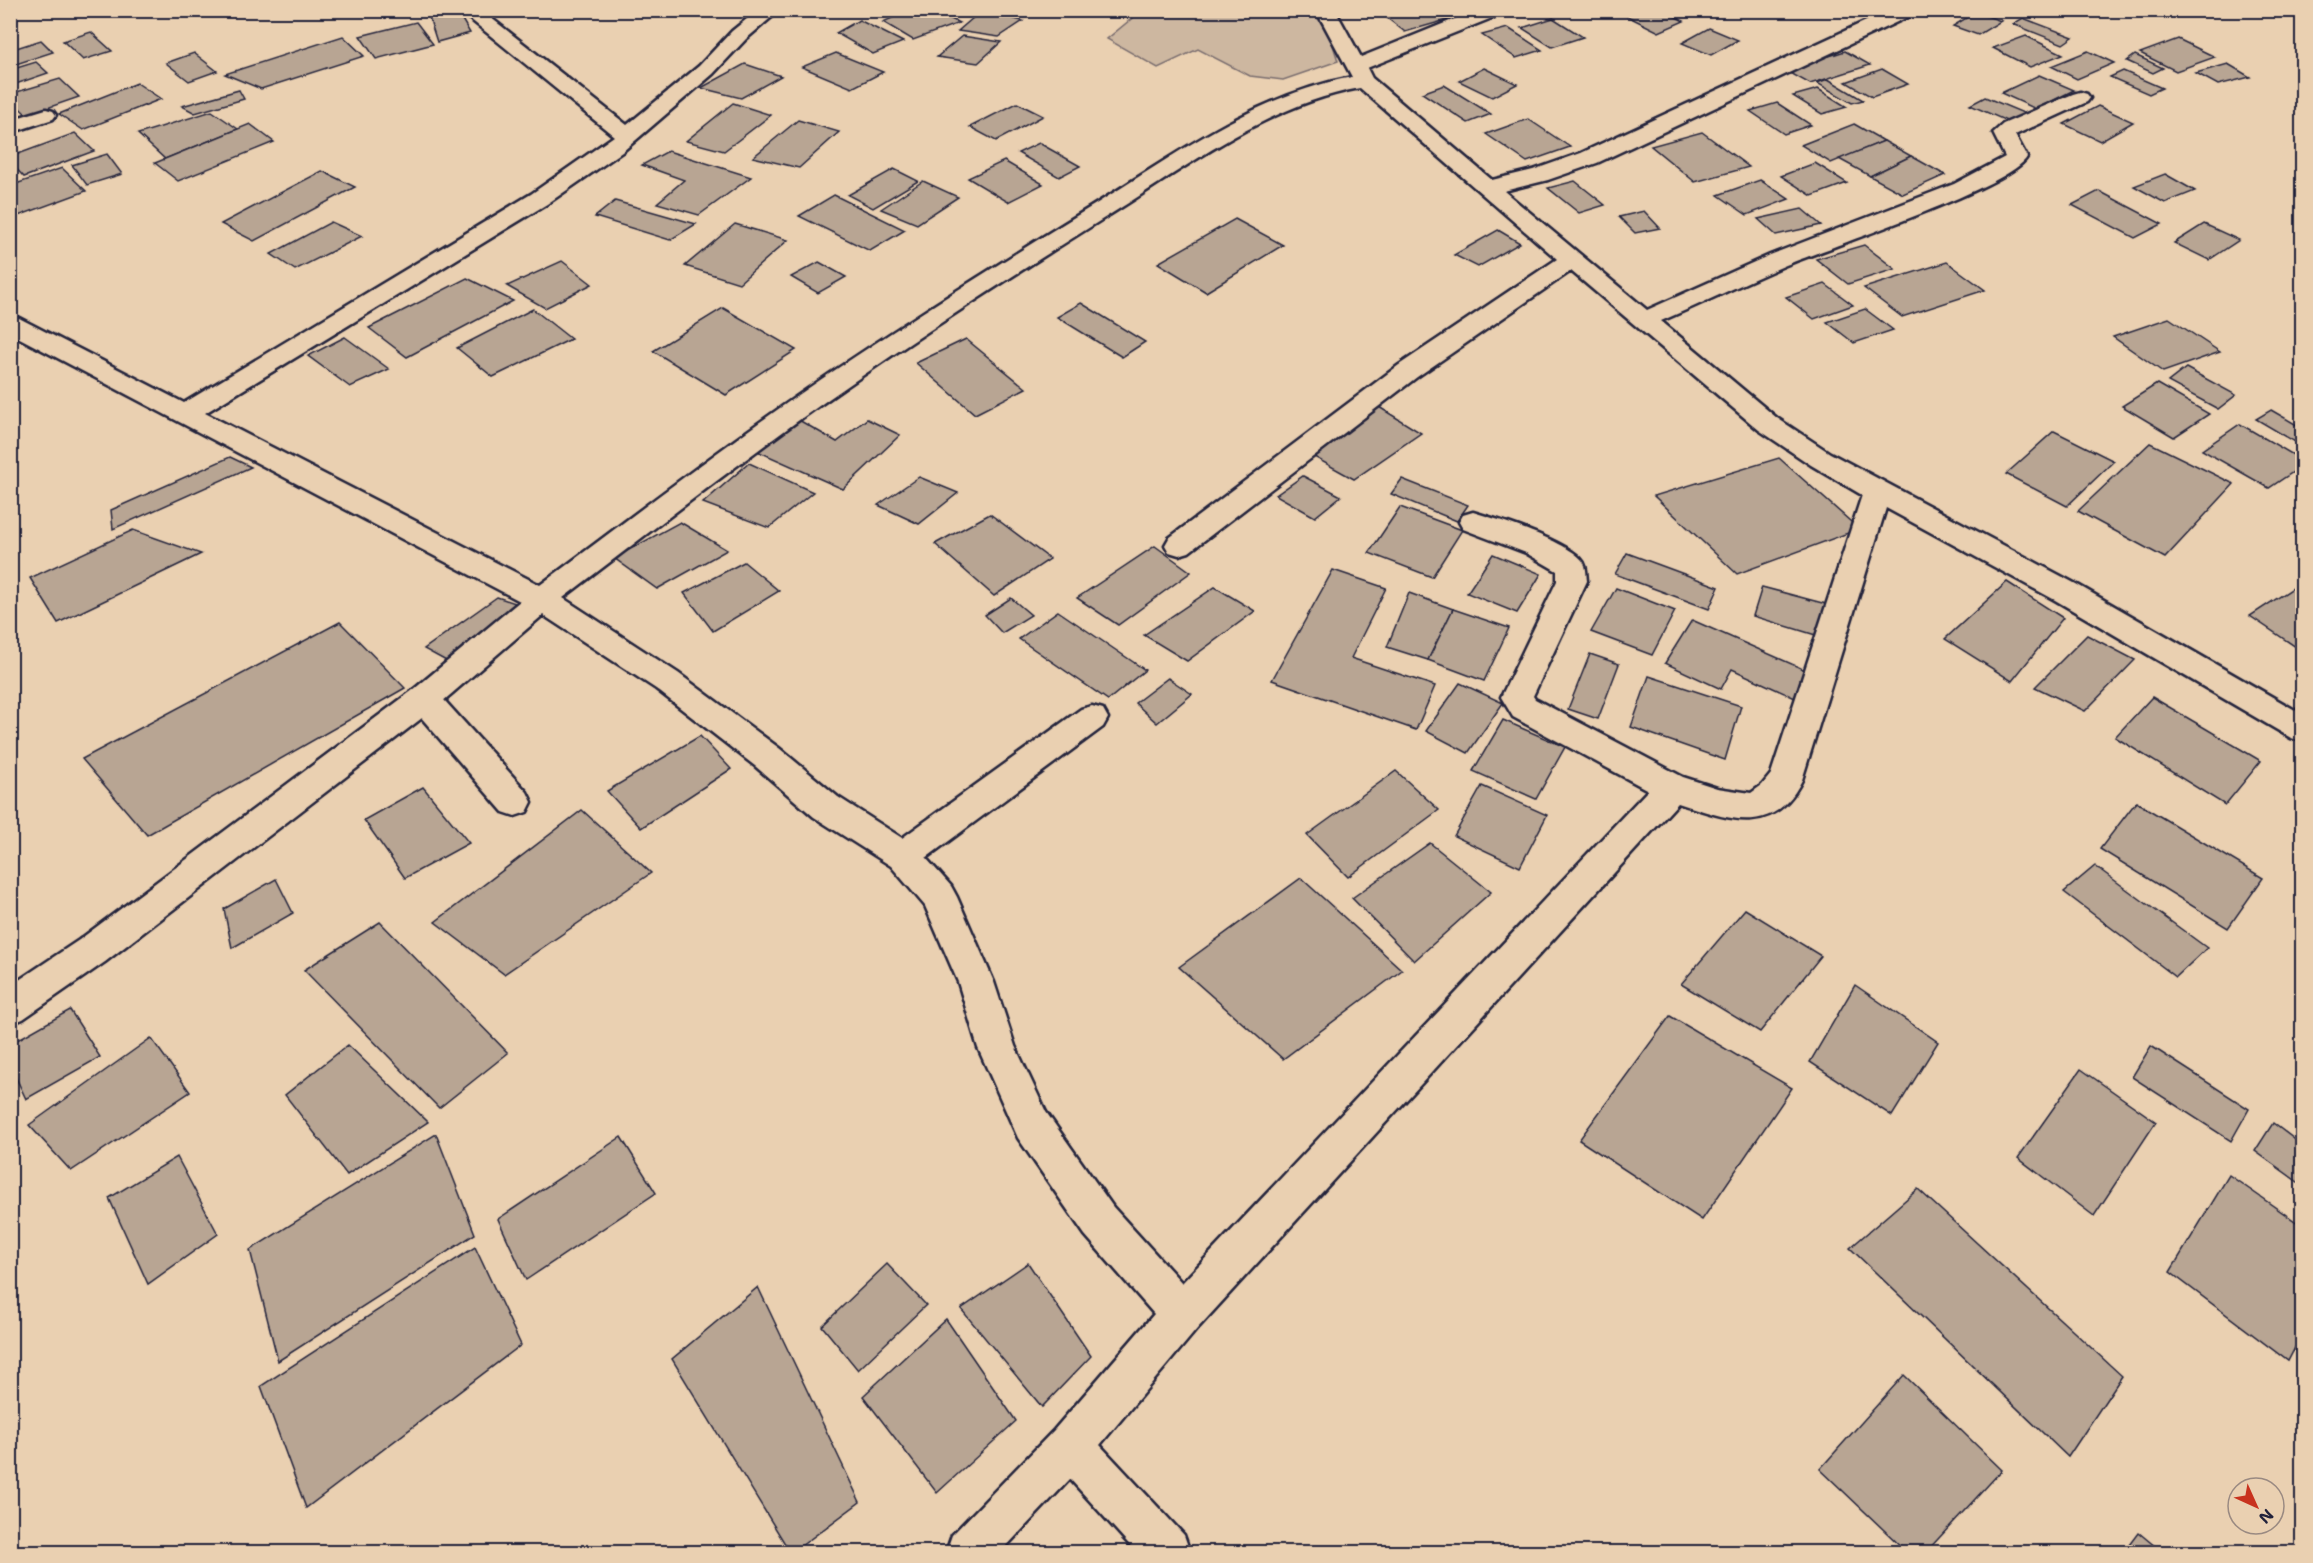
<svg xmlns="http://www.w3.org/2000/svg" width="2313" height="1563" viewBox="0 0 2313 1563" font-family="'Shantell Sans',sans-serif">
	<rect width="100%" height="100%" fill="#ead0b1"/>
	<filter id="ink" filterUnits="userSpaceOnUse"><feTurbulence type="fractalNoise" baseFrequency=".0167" numOctaves="2"/><feDisplacementMap in="SourceGraphic" scale="12" xChannelSelector="R" yChannelSelector="G"/><feConvolveMatrix kernelMatrix="1 2 1 2 8 2 1 2 1" color-interpolation-filters="sRGB"/></filter>
	<g filter="url(#ink)">
		<path fill="#cdb7a0" stroke="#786c6e" stroke-width="1.5" d="M1141,11H1312L1329,33L1338,61L1283,80L1250,76L1198,49L1158,68L1107,39Z"/>
		<g fill="#b8a593" stroke="#22223b" stroke-width="1.5">
			<path d="M910,10H933L959,23L913,40L883,22Z"/>
			<path d="M1396,10H1452L1460,16L1405,32L1382,14Z"/>
			<path d="M1633,10H1662L1684,21L1659,32L1623,14Z"/>
			<path d="M457,11L470,33L437,42L429,17Z"/>
			<path d="M981,11L1023,21L999,37L958,31Z"/>
			<path d="M1976,12L2001,21L1978,35L1953,26Z"/>
			<path d="M1553,18L1583,37L1552,47L1522,28Z"/>
			<path d="M2023,18L2073,37L2063,44L2013,24Z"/>
			<path d="M859,20L903,42L873,54L836,33Z"/>
			<path d="M416,22L433,44L376,59L360,36Z"/>
			<path d="M1508,28L1542,50L1516,58L1482,35Z"/>
			<path d="M1709,28L1738,40L1711,55L1682,43Z"/>
			<path d="M91,32L112,51L83,60L63,41Z"/>
			<path d="M343,36L364,56L261,89L225,74Z"/>
			<path d="M962,36L1001,42L978,63L937,57Z"/>
			<path d="M2026,36L2063,54L2030,67L1993,48Z"/>
			<path d="M2178,39L2215,57L2176,71L2140,53Z"/>
			<path d="M41,40L53,52L10,66V50Z"/>
			<path d="M1845,51L1870,65L1810,84L1785,70Z"/>
			<path d="M2088,51L2114,63L2077,79L2051,66Z"/>
			<path d="M194,53L217,71L189,81L166,63Z"/>
			<path d="M836,53L883,72L852,88L802,67Z"/>
			<path d="M2135,55L2163,68L2153,73L2127,61Z"/>
			<path d="M36,62L48,73L10,86V70Z"/>
			<path d="M745,64L781,76L741,98L701,88Z"/>
			<path d="M2228,64L2250,77L2218,85L2196,73Z"/>
			<path d="M1484,68L1517,84L1492,97L1459,81Z"/>
			<path d="M1882,69L1908,84L1872,97L1846,82Z"/>
			<path d="M2123,71L2162,88L2149,94L2110,77Z"/>
			<path d="M2039,75L2074,90L2036,109L2001,93Z"/>
			<path d="M60,79L79,97L27,115L10,99V94Z"/>
			<path d="M1828,79L1863,100L1852,103L1817,83Z"/>
			<path d="M137,83L161,99L83,130L59,114Z"/>
			<path d="M1444,85L1491,114L1468,123L1422,93Z"/>
			<path d="M1818,89L1847,107L1822,114L1793,96Z"/>
			<path d="M239,90L244,99L195,113L182,106Z"/>
			<path d="M1985,97L2026,114L2011,123L1970,105Z"/>
			<path d="M733,103L771,115L724,151L686,141Z"/>
			<path d="M1017,103L1043,116L996,141L970,127Z"/>
			<path d="M1777,103L1811,125L1784,134L1750,111Z"/>
			<path d="M2098,106L2133,122L2100,141L2064,124Z"/>
			<path d="M212,111L238,129L165,159L138,134Z"/>
			<path d="M1528,119L1570,147L1527,162L1486,134Z"/>
			<path d="M798,120L839,132L799,168L753,157Z"/>
			<path d="M250,124L274,142L178,181L155,163Z"/>
			<path d="M1854,124L1884,141L1831,163L1801,145Z"/>
			<path d="M1702,132L1749,167L1695,182L1651,146Z"/>
			<path d="M75,133L94,151L24,177L10,162V157Z"/>
			<path d="M1884,141L1911,156L1870,176L1839,159Z"/>
			<path d="M1039,143L1080,166L1059,177L1018,153Z"/>
			<path d="M668,151L751,177L699,215L657,203L684,180L642,165Z"/>
			<path d="M107,154L122,174L87,185L72,165Z"/>
			<path d="M1911,156L1945,175L1903,194L1870,176Z"/>
			<path d="M1004,161L1043,184L1008,202L968,178Z"/>
			<path d="M1815,163L1847,183L1812,196L1781,176Z"/>
			<path d="M62,168L86,191L10,219V186Z"/>
			<path d="M894,169L918,181L873,208L848,195Z"/>
			<path d="M322,171L355,187L254,241L221,224Z"/>
			<path d="M2165,174L2195,191L2165,203L2134,186Z"/>
			<path d="M1760,180L1789,199L1747,215L1718,195Z"/>
			<path d="M923,181L958,197L917,224L881,209Z"/>
			<path d="M1575,181L1605,205L1579,213L1548,188Z"/>
			<path d="M2099,191L2162,224L2135,238L2072,205Z"/>
			<path d="M834,195L905,230L870,251L799,216Z"/>
			<path d="M615,201L696,224L670,240L595,217Z"/>
			<path d="M1802,209L1821,225L1776,235L1758,219Z"/>
			<path d="M1644,211L1660,228L1635,233L1619,217Z"/>
			<path d="M1235,219L1283,245L1206,292L1158,263Z"/>
			<path d="M331,222L362,236L295,270L271,254Z"/>
			<path d="M735,224L788,240L739,283L685,266Z"/>
			<path d="M2204,224L2239,240L2209,260L2174,243Z"/>
			<path d="M1498,230L1520,243L1478,267L1454,255Z"/>
			<path d="M1864,245L1895,269L1848,284L1816,259Z"/>
			<path d="M562,261L592,284L545,308L507,286Z"/>
			<path d="M819,262L846,277L818,293L791,277Z"/>
			<path d="M1947,262L1985,290L1902,317L1864,288Z"/>
			<path d="M467,278L513,301L407,357L369,328Z"/>
			<path d="M1825,284L1853,305L1814,319L1786,297Z"/>
			<path d="M1081,303L1145,342L1122,357L1057,317Z"/>
			<path d="M723,308L796,350L726,395L653,351Z"/>
			<path d="M533,309L571,339L493,377L457,348Z"/>
			<path d="M1865,309L1893,330L1854,343L1827,322Z"/>
			<path d="M2169,318L2220,352L2163,372L2113,337Z"/>
			<path d="M345,337L389,369L350,387L308,356Z"/>
			<path d="M966,339L1026,388L975,414L916,363Z"/>
			<path d="M2186,368L2236,395L2218,409L2168,382Z"/>
			<path d="M2157,384L2209,414L2174,437L2122,406Z"/>
			<path d="M1379,407L1421,433L1354,479L1314,457Z"/>
			<path d="M2271,410L2302,428V446L2256,419Z"/>
			<path d="M797,419L837,442L867,419L900,435L843,489L755,450Z"/>
			<path d="M2240,424L2302,460V466L2269,488L2202,450Z"/>
			<path d="M2054,431L2114,461L2067,506L2006,474Z"/>
			<path d="M2150,443L2234,484L2165,558L2078,511Z"/>
			<path d="M230,457L251,467L113,529L111,510Z"/>
			<path d="M1779,458L1859,529L1737,574L1654,496Z"/>
			<path d="M749,463L813,492L769,528L703,503Z"/>
			<path d="M1303,476L1341,496L1315,517L1276,495Z"/>
			<path d="M919,477L958,493L919,524L878,505Z"/>
			<path d="M1402,479L1468,505L1457,521L1391,494Z"/>
			<path d="M1400,507L1462,530L1432,577L1369,553Z"/>
			<path d="M990,514L1050,559L994,596L935,544Z"/>
			<path d="M680,522L727,550L657,589L614,558Z"/>
			<path d="M133,530L201,554L58,623L30,578Z"/>
			<path d="M1155,546L1191,572L1118,625L1077,598Z"/>
			<path d="M1627,553L1719,587L1709,609L1615,574Z"/>
			<path d="M1493,554L1541,574L1517,613L1467,593Z"/>
			<path d="M744,562L779,591L713,631L684,593Z"/>
			<path d="M1333,570L1386,588L1351,658L1435,686L1416,730L1272,680Z"/>
			<path d="M2007,582L2063,618L2012,681L1945,639Z"/>
			<path d="M2302,582V651L2250,616Z"/>
			<path d="M1215,587L1255,611L1187,661L1144,635Z"/>
			<path d="M1762,587L1830,605L1819,636L1753,616Z"/>
			<path d="M1616,588L1675,611L1652,655L1591,632Z"/>
			<path d="M1409,593L1453,609L1428,660L1387,647Z"/>
			<path d="M497,597L530,608L450,663L424,649Z"/>
			<path d="M1011,598L1031,615L1002,633L985,615Z"/>
			<path d="M1453,609L1509,628L1484,681L1428,660Z"/>
			<path d="M1058,611L1145,670L1108,700L1019,639Z"/>
			<path d="M1692,620L1810,672L1795,698L1732,669L1721,689L1665,663Z"/>
			<path d="M340,622L405,688L147,835L82,759Z"/>
			<path d="M2087,635L2135,660L2085,711L2035,687Z"/>
			<path d="M1590,654L1619,664L1598,719L1568,709Z"/>
			<path d="M1649,676L1741,706L1725,760L1631,727Z"/>
			<path d="M1168,678L1192,694L1157,723L1135,703Z"/>
			<path d="M1460,683L1503,703L1468,753L1426,731Z"/>
			<path d="M2152,697L2261,761L2225,805L2115,737Z"/>
			<path d="M1503,720L1565,747L1536,799L1473,771Z"/>
			<path d="M700,736L731,769L641,828L607,791Z"/>
			<path d="M1396,771L1439,810L1348,877L1307,835Z"/>
			<path d="M1482,786L1547,815L1520,867L1454,836Z"/>
			<path d="M423,787L469,843L405,878L364,820Z"/>
			<path d="M2136,802L2263,878L2228,928L2100,849Z"/>
			<path d="M582,810L651,873L504,974L435,922Z"/>
			<path d="M1430,843L1491,892L1414,961L1352,898Z"/>
			<path d="M2095,866L2207,948L2176,977L2064,892Z"/>
			<path d="M1301,878L1402,970L1283,1059L1179,967Z"/>
			<path d="M276,879L293,913L232,948L224,909Z"/>
			<path d="M1745,909L1821,956L1760,1032L1681,984Z"/>
			<path d="M380,922L508,1053L439,1108L304,970Z"/>
			<path d="M1855,985L1938,1042L1892,1116L1810,1062Z"/>
			<path d="M70,1010L100,1057L26,1099L10,1065V1044Z"/>
			<path d="M1670,1016L1792,1088L1702,1220L1579,1140Z"/>
			<path d="M151,1038L190,1092L71,1171L29,1125Z"/>
			<path d="M348,1045L428,1122L347,1175L285,1095Z"/>
			<path d="M2151,1046L2249,1109L2231,1141L2132,1077Z"/>
			<path d="M2081,1069L2156,1122L2094,1216L2018,1158Z"/>
			<path d="M2273,1123L2302,1145V1185L2255,1151Z"/>
			<path d="M436,1134L475,1234L278,1361L250,1250Z"/>
			<path d="M621,1137L656,1193L526,1280L498,1219Z"/>
			<path d="M177,1157L218,1234L148,1284L109,1198Z"/>
			<path d="M2229,1175L2302,1226V1334L2288,1361L2170,1272Z"/>
			<path d="M1918,1189L2122,1376L2068,1457L1850,1248Z"/>
			<path d="M475,1247L521,1345L306,1508L261,1386Z"/>
			<path d="M1028,1263L1091,1356L1042,1407L961,1309Z"/>
			<path d="M887,1264L926,1305L858,1370L822,1326Z"/>
			<path d="M758,1287L860,1502L793,1552H790L672,1359Z"/>
			<path d="M946,1319L1016,1421L937,1493L863,1396Z"/>
			<path d="M1904,1375L2002,1470L1926,1552H1907L1820,1469Z"/>
			<path d="M2138,1532L2162,1552H2123Z"/>
		</g>
		<g fill="none" stroke-linecap="round" stroke-linejoin="round">
			<defs>
				<path id="service" d="M424,687L435,690L527,792L532,802L527,812L515,816L503,812L413,708L408,699L413,690Z"/>
				<g id="minor">
					<path d="M459,10H481L627,125L699,66L732,31L758,10H780L746,39L713,74L622,152L547,204L205,413L540,585C609,534 676,482 746,432C856,353 971,281 1086,210C1169,159 1254,95 1352,77L1316,10H1335L1361,57L1477,10H1504L1502,14L1367,68L1372,78L1492,180L1533,170L1581,153L1890,10H1916L1914,14L1597,163L1548,180L1504,191L1647,310L1770,255L1954,184L2005,157L1993,133L2003,124L2073,94L2080,92L2087,94L2090,98L2087,102L2015,135L2027,157C2012,186 1827,248 1786,265C1744,283 1703,303 1661,321L1777,418L1830,453L2076,584L2302,714V741L2291,738L2055,600L1886,508L1802,780C1773,838 1728,819 1678,803L1197,1329L1100,1445L1184,1535L1190,1552H1136L1070,1479L1001,1552H946L952,1535L1054,1430L1154,1314L1085,1235L1018,1138L978,1048L958,982L925,906L891,866L814,817L755,766L656,689L543,615L435,708L105,962L23,1019L10,1024V986L79,940L413,690L520,601L10,333V316L19,318L184,403L531,194L614,136ZM1360,88L1557,259L1399,365L1169,538L1165,545L1169,552L1179,555L1189,552L1417,377L1571,271L1759,430L1811,465L1862,495L1771,774L1762,785L1751,793L1717,788L1683,777L1535,699L1533,696L1587,581C1586,573 1587,565 1581,559C1562,539 1500,520 1473,512L1463,515L1459,522L1463,529L1526,553L1557,571V581L1501,697L1513,717L1648,790L1182,1283L1113,1207L1046,1112L1015,1046L994,982L957,897L951,886L926,858L1103,727L1108,718L1103,709L1092,706L1081,709L902,838L838,797L779,748L678,673L563,598C630,547 697,495 765,445C875,364 990,290 1106,217C1185,168 1266,105 1360,88Z"/>
					<path d="M46,109L53,111L56,115L53,119L10,133V120Z"/>
				</g>
			</defs>
			<use href="#service" stroke="#22223b" stroke-width="5"/>
			<use href="#minor" stroke="#22223b" stroke-width="5"/>
			<use href="#service" fill="#ead0b1" fill-rule="evenodd"/>
			<use href="#minor" fill="#ead0b1" fill-rule="evenodd"/>
		</g>
	</g>
	<rect width="2313" height="1563" fill="none" stroke="#ead0b1" stroke-width="36"/>
	<rect x="18" y="18" width="2277" height="1527" fill="none" stroke="#22223b" stroke-width="2" filter="url(#ink)"/>
	<g transform="translate(2256 1506) rotate(135)"><circle r="28" fill="#ead0b1" stroke="#9a8a82" stroke-width="1.5"/>
	<path d="M0-4.5L10 22L0 15L-10 22Z" fill="#c8321e"/>
	<text y="-9" font-size="16" font-weight="bold" text-anchor="middle" fill="#22223b">N</text>
	</g>
</svg>
